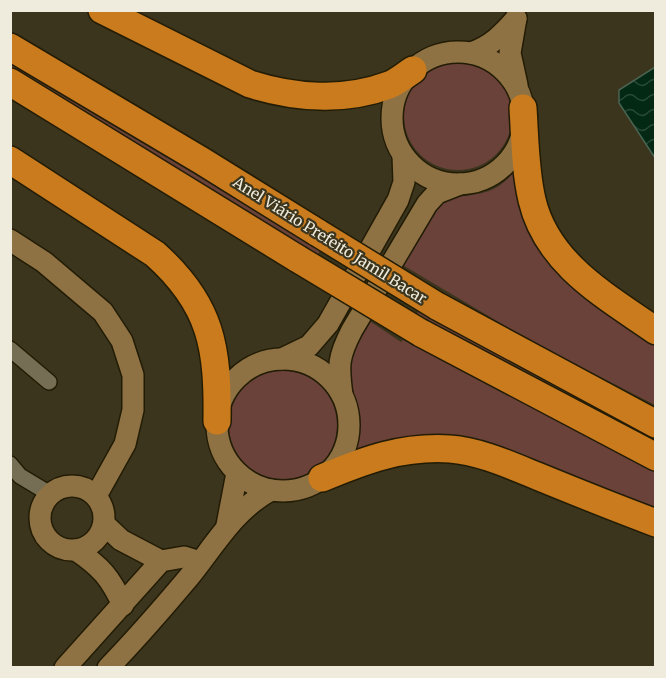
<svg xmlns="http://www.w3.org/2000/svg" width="666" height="678" viewBox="0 0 666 678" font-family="Merriweather,serif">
	<defs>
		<pattern id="water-waves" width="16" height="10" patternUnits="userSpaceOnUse" patternTransform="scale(1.5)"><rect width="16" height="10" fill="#032915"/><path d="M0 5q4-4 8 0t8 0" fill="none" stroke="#284837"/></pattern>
	</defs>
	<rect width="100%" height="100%" fill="#3c351d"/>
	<g fill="#6a4239">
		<path d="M10,55L322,247L315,259L11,72Z"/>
		<circle cx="458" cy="116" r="54"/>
		<path d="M518,166L524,199L655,341V405L534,343L401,264C410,248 429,207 445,199C450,197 458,197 464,196C490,193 502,189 518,166Z"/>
		<path d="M421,308L655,432V447L414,319Z"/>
		<path d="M368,320L401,342L403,340L655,471V516L520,463L352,456L357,439L358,411L347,376L351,352Z"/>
		<circle cx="283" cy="425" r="54"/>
	</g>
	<path fill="url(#water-waves)" stroke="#4a6351" stroke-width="1.5" d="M655,67V158L619,103V90Z"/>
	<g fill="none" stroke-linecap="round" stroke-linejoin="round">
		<defs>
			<g id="street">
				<path d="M10,349L49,382"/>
				<path d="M10,464L20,476L50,494"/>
			</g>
			<g id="secondary">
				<path d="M516,18L510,53L517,85"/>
				<circle cx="458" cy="118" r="66"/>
				<path d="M471,53C491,46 502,35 516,19"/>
				<path d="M10,240L44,262L103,312L122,341L133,375V410L125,444L96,496"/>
				<path d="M282,359L309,346L328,324L398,200L404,182L403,155"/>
				<circle cx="283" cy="425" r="66"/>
				<path d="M342,395C338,365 338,357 352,330L427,204L437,193L460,184"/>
				<circle cx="72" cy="518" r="32"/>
				<path d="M104,524L121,540L161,561"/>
				<path d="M227,525L237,473"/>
				<path d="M76,550C101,567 110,577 123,605"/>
				<path d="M65,668L161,561L184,557L200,562"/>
				<path d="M108,668C136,639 163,608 189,577C215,545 234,510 271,490"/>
			</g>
			<g id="highway">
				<path d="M102,10L250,84C294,98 344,102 389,85C397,82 405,75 413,70"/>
				<path d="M10,47L202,161L318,233"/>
				<path d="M10,82L298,259"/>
				<path d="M523,108C525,139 525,170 532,200C547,264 606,296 656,331"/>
				<path d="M10,160L155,254C212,305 218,348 217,421"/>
				<path d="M437,306L656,424"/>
				<path d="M421,333L656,457"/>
				<path d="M322,478C365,460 402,446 450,449C479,451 510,465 537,476C576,492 616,508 656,523"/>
			</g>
		</defs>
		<use href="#street" stroke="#231c05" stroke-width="18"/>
		<use href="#secondary" stroke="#231c05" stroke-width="24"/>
		<use href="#highway" stroke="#231c05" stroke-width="30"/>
		<use href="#street" stroke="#756e54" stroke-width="15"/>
		<use href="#secondary" stroke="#8e7244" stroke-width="21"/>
		<use href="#highway" stroke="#c97b1d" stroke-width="27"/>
		<defs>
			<g id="highway-bridge">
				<path d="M318,233L437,306"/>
				<path d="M298,259L421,333"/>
			</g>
		</defs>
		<use href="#highway-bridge" stroke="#231c05" stroke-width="30" stroke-linecap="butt"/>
		<use href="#highway-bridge" stroke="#c97b1d" stroke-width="27"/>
	</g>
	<g text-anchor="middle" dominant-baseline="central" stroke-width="4.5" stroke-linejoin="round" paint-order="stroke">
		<g font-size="15" fill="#efebdd" stroke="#3c351d">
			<text transform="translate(330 240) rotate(32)">Anel Viário Prefeito Jamil Bacar</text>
		</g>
	</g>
	<rect width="666" height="678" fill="none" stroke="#efebdd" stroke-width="24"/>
</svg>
